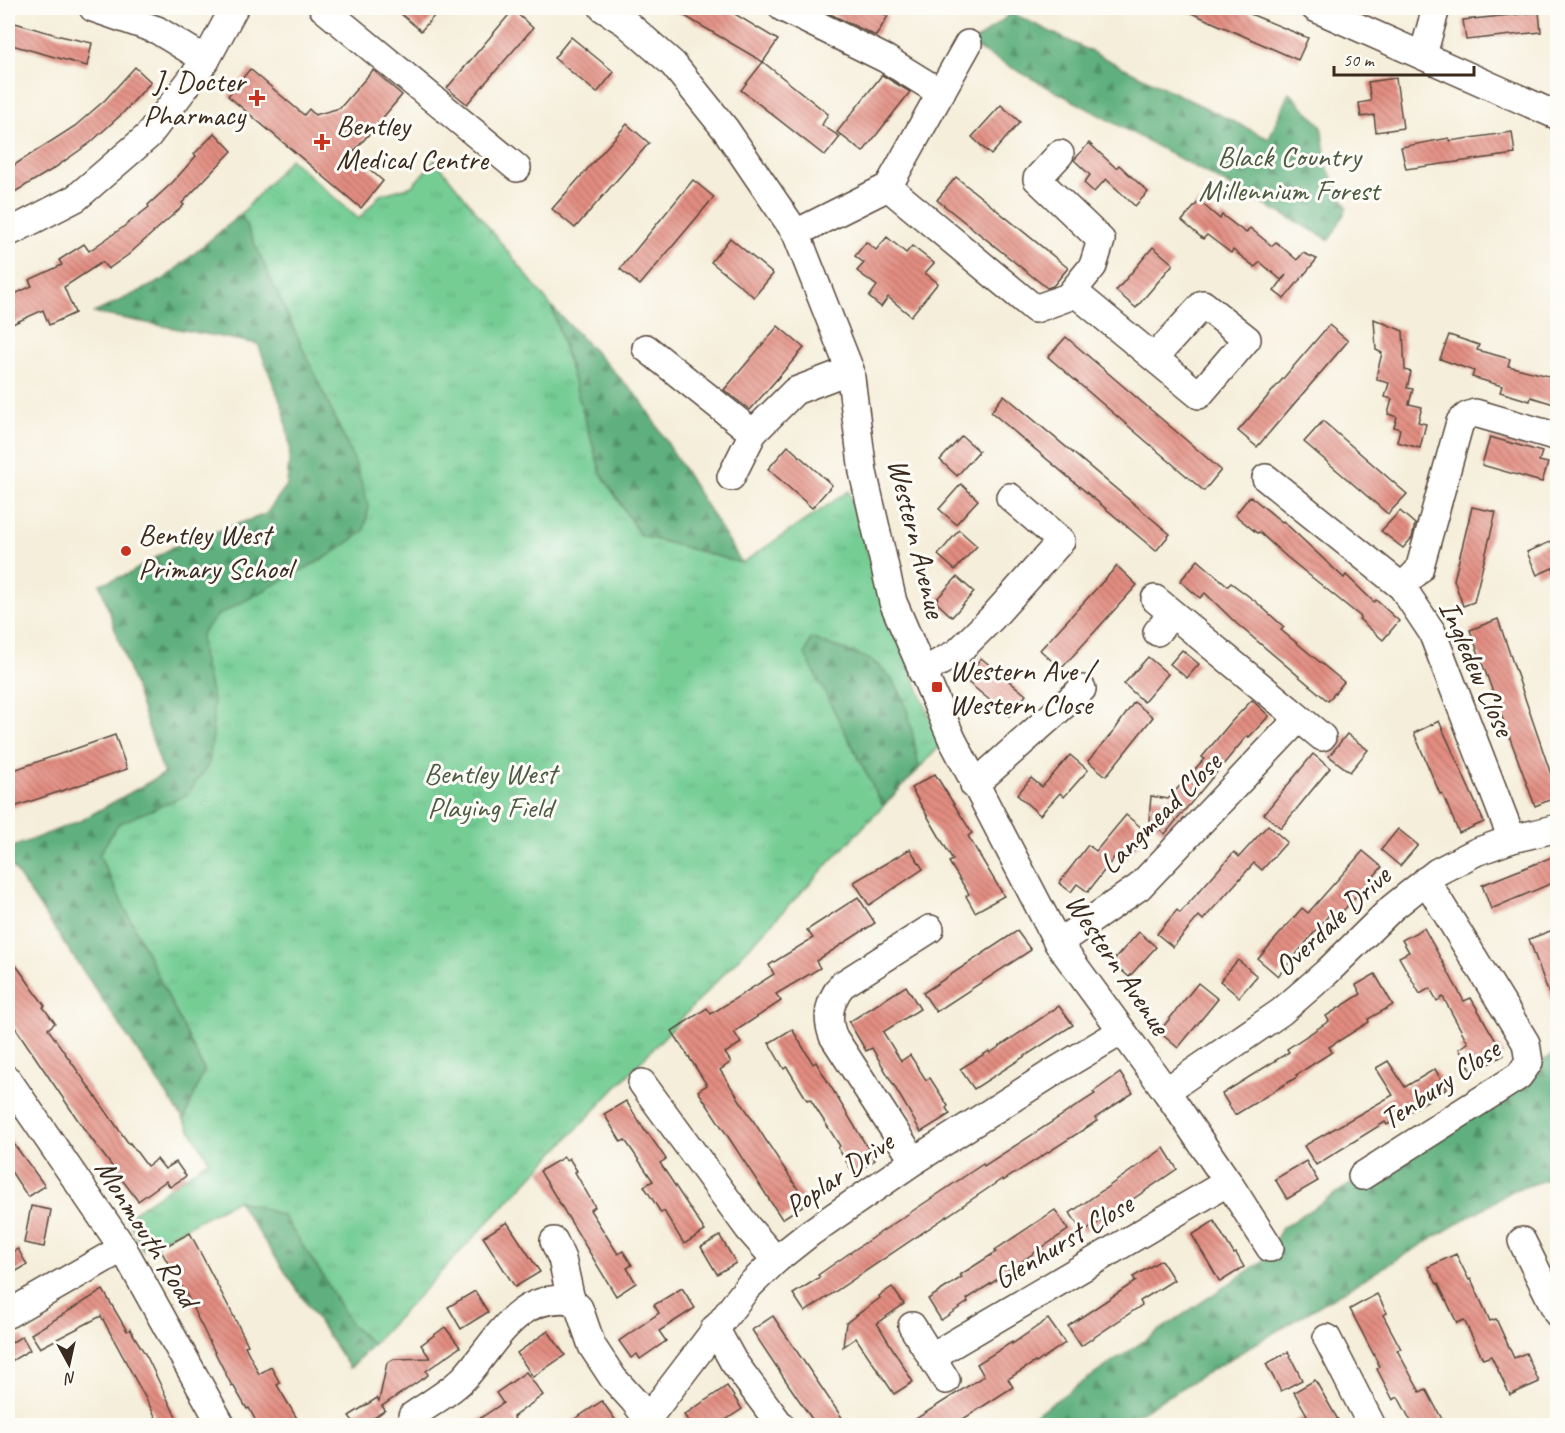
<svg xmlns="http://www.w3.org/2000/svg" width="1565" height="1433" viewBox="0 0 1565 1433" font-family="Caveat,sans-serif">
	<defs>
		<pattern id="grass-tufts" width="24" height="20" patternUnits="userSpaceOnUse" patternTransform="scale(1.5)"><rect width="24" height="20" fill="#74cd94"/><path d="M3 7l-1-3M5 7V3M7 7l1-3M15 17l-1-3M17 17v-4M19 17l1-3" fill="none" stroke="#65b07f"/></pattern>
		<pattern id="forest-firs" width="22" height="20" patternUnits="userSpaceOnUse" patternTransform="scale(1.5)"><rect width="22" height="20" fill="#5fb07e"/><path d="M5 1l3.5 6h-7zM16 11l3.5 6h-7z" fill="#508f67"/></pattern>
		<pattern id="building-back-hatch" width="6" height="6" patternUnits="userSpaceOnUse" patternTransform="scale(1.5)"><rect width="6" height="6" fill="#e38d81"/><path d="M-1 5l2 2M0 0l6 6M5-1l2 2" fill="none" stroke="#b97369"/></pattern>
	</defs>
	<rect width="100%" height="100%" fill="#fdfcf7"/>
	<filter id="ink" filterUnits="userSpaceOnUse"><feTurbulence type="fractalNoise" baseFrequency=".0167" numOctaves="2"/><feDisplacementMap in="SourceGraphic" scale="12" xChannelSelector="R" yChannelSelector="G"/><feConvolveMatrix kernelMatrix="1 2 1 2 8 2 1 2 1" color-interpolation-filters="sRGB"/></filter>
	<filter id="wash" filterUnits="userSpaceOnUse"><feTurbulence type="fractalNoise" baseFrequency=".008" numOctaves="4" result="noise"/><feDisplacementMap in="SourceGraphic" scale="24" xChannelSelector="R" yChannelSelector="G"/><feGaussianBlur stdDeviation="1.35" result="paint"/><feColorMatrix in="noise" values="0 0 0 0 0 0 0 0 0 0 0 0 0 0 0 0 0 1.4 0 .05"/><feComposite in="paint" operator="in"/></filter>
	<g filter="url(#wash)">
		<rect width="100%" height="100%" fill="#f5eeda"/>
		<path fill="url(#grass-tufts)" stroke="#587c59" stroke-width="1.5" d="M290,159L359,219L380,195L412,186L435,160L552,307L601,473L640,535L742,563L849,491L879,590L941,745L350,1368L237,1200L143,1250L127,1217L209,1160L184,1120L204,1070L82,820L195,756L134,594L355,507L227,226L241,214Z"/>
		<g fill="url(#forest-firs)" stroke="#4d6d4e" stroke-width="1.5">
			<path d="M909,8H939L929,18Z"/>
			<path d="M1012,13L1269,139L1289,92L1321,125L1327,167L1347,208L1330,240L970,45Z"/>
			<path d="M241,214L355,462L369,507L364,531L330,555L218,615L201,634L202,654L213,700V735L209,764L187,795L118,824L99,855L204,1070L184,1120L8,860V849L82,820L164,774L100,584L129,574L173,547L266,514L287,485L290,448L284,411L258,344L94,313L163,280Z"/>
			<path d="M552,307L640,399L742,563L640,535L601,473Z"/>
			<path d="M811,638C827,645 859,653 872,661C910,686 911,728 919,769L883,806L805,654Z"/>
			<path d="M1557,1052V1176L1512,1191L1119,1425L1018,1426L1264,1260L1282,1228Z"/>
			<path d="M237,1200L282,1215L323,1276L351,1325L373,1344L350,1368Z"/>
		</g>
		<g id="blocks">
			<g fill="url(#building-back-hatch)">
				<path d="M394,8H441L421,31Z"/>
				<path d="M671,8H725L778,40L763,62Z"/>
				<path d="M818,8H873L888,16L876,36Z"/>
				<path d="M1180,8H1236L1308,38L1298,60Z"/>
				<path d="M513,10L533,28L467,104L447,88Z"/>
				<path d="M1539,12L1541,32L1466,40L1463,20Z"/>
				<path d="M8,21L60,36L92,43L87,66L8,44Z"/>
				<path d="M571,37L614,72L597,93L554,58Z"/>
				<path d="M763,62L828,114L822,125L840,137L825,156L741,90Z"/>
				<path d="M135,67L151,82L123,113L90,143L53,169L8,196V169L75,126L105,100Z"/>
				<path d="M250,69L304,115L309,109L315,115L340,108L373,70L402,95L352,154L383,181L361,208L228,96Z"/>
				<path d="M882,75L910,92L863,152L837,132Z"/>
				<path d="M1396,78L1403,128L1376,132L1374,115L1361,117L1359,103L1371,101L1368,82Z"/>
				<path d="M1001,105L1020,122L991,155L972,137Z"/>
				<path d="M627,124L649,143L575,228L552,209Z"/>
				<path d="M1512,132L1515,154L1406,169L1401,147L1449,138L1450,141Z"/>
				<path d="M215,133L232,151L182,203L184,205L128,255L108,269L102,262L64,287L75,313L49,325L43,310L8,326V297L32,286L29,280L62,265L59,260L84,244L89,251L122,228L149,207L148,205L172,183L196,156L194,154Z"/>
				<path d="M1089,143L1116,168L1119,165L1148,192L1135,206L1106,179L1094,192L1084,183L1090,175L1074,160Z"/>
				<path d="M956,177L1068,268L1053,286L1047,288L937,200Z"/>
				<path d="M693,180L714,197L640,285L620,269Z"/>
				<path d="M1199,201L1220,219L1222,215L1246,233L1250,228L1272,246L1276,242L1297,260L1303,253L1317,259L1284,299L1274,291L1286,275L1281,280L1260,262L1255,267L1233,250L1231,253L1207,235L1203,239L1182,221Z"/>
				<path d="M887,237L906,253L912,246L934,263L925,273L938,283L911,316L888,297L881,307L869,297L877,286L857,271L864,263L855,256L866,242L876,250Z"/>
				<path d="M730,238L773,274L754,297L711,262Z"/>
				<path d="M1153,247L1173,264L1136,308L1116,291Z"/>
				<path d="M1374,319L1403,331L1405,370L1411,372L1407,388L1413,389L1409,404L1422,407L1418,422L1426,424L1420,448L1397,442L1400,429L1394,427L1397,417L1388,414L1392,399L1385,397L1389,383L1377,380V373L1382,353L1376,350Z"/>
				<path d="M1329,325L1348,341L1257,447L1238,431Z"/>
				<path d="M778,326L804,348L750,410L724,390Z"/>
				<path d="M1449,335L1479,345L1477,350L1510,359L1508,366L1557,378V405L1531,397L1530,401L1500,392L1502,386L1472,377L1474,371L1440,359Z"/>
				<path d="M1066,337L1221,470L1204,491L1048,357Z"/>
				<path d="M1004,395L1170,534L1156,551L991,412Z"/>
				<path d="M1323,421L1407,494L1388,514L1304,442Z"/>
				<path d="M962,436L979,451L957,476L940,460Z"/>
				<path d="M1490,437L1542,452L1539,461L1548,463L1542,482L1482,465Z"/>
				<path d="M788,446L832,485L812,508L768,469Z"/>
				<path d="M961,484L978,500L956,524L939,509Z"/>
				<path d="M1250,496L1282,522L1283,521L1344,578L1346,575L1374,602L1376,600L1399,621L1383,640L1359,619L1361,617L1288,558L1259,532L1257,533L1235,515Z"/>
				<path d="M1472,507L1496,512L1474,602L1463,606L1454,580Z"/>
				<path d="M1400,511L1415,524L1412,538L1403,548L1381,531Z"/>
				<path d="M959,530L977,546L955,570L938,555Z"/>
				<path d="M1557,539V566L1537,575L1527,552Z"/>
				<path d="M1198,560L1228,586L1231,583L1255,601L1284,627L1281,630L1344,682L1328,701L1237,624L1205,593L1200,598L1180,581Z"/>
				<path d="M1117,566L1137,585L1061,669L1040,650Z"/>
				<path d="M957,577L974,592L952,617L935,601Z"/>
				<path d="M1498,619L1557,792V797L1535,806L1470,630Z"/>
				<path d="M1182,650L1199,664L1187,678L1170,664Z"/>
				<path d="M1148,657L1168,674L1144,702L1124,684Z"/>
				<path d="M981,658L1026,695L1009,716L964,679Z"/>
				<path d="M1252,700L1269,716L1249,737L1247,736L1165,834L1149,820L1151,796L1168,799L1204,759L1202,757L1232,721Z"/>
				<path d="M1134,702L1153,717L1106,776L1088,761L1114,731Z"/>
				<path d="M1439,721L1484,822L1459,833L1442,793L1440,794L1414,733Z"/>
				<path d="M1347,734L1368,750L1350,772L1329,756Z"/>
				<path d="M115,735L127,769L8,809V772Z"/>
				<path d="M1313,754L1330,768L1281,828L1264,814Z"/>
				<path d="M1070,755L1088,770L1064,797L1060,793L1040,815L1017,795L1031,778L1042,787Z"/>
				<path d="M935,774L972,833L968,836L1004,896L975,912L966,896L969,894L949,862L953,860L911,788Z"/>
				<path d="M1126,815L1148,833L1124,861L1116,855L1088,892L1077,884L1071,892L1059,883L1088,845L1096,851Z"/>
				<path d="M1268,825L1287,842L1262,870L1254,863L1203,920L1199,916L1173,947L1157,934L1177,910L1180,913L1234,852L1239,857Z"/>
				<path d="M1398,829L1418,845L1400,866L1381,850Z"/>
				<path d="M910,849L923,869L869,905L854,882Z"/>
				<path d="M1363,851L1382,867L1335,920L1329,915L1278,976L1258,959L1302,908L1308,913Z"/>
				<path d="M1557,855V881L1491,909L1482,885Z"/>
				<path d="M858,897L875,923L816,961L820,968L776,994L781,1001L734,1032L741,1043L725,1053L731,1062L720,1070L807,1203L782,1219L698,1091L707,1085L672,1031L707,1008L711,1014L774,974L769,965L813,938L807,930Z"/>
				<path d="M1424,928L1464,1001L1471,998L1504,1055L1473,1073L1459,1049L1468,1043L1443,997L1437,1001L1430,988L1420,994L1399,957L1409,952L1402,940Z"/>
				<path d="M1553,930L1557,941V1013H1556L1529,939Z"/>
				<path d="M1017,931L1031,950L936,1012L923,993Z"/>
				<path d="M1139,932L1156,947L1129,977L1112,962Z"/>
				<path d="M8,954L45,1006L43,1007L55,1023L48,1029L129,1144L130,1143L147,1166L157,1159L165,1169L176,1162L186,1176L170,1187L166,1181L138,1201L84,1129L8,1017Z"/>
				<path d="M1238,960L1257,976L1239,997L1220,981Z"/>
				<path d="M1375,974L1393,1005L1368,1019L1369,1022L1329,1047L1332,1052L1296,1075L1297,1077L1235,1115L1222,1094L1289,1052L1287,1049L1329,1021L1326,1016L1361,994L1356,985Z"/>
				<path d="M1198,983L1218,999L1178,1048L1159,1032Z"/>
				<path d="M906,986L920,1009L883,1032L901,1061L910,1055L926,1080L930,1078L948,1106L946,1108L950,1114L921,1132L872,1048L866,1051L849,1022Z"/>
				<path d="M1059,1006L1073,1025L974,1089L960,1069L989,1051L990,1053Z"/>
				<path d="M792,1029L813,1064L816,1062L875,1160L854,1174L838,1148L840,1146L810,1099L807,1100L787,1067L784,1069L769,1043Z"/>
				<path d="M1388,1061L1405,1087L1435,1069L1447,1089L1387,1125L1385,1122L1316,1165L1304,1146L1393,1095L1376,1068Z"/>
				<path d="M1120,1073L1133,1093L1095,1118L1097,1121L1003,1181L1002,1179L805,1312L793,1294L820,1277L818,1275L851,1252L983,1164L984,1166L1095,1094L1093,1092Z"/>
				<path d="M626,1101L647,1134L648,1133L666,1159L660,1163L705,1231L684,1244L664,1211L661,1213L644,1186L653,1181L625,1140L621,1142L604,1114Z"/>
				<path d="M8,1136L45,1186L28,1197L8,1167Z"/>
				<path d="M1164,1148L1177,1169L1083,1233L1070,1213Z"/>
				<path d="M564,1157L566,1160L569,1158L577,1171L575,1172L595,1207L590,1210L618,1254L623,1251L632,1265L627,1268L636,1283L616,1296L540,1171Z"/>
				<path d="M1306,1161L1318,1181L1287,1199L1275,1179Z"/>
				<path d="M31,1206L51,1210L44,1247L24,1243Z"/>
				<path d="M1055,1210L1068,1230L1000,1276L1001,1277L967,1299L968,1302L941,1320L928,1299L962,1277L960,1275L996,1252L995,1250Z"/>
				<path d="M1214,1221L1234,1254L1236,1253L1244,1267L1220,1282L1192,1235Z"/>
				<path d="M507,1222L540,1272L515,1287L483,1237Z"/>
				<path d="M190,1233L233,1315L248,1345L245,1346L259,1374L271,1367L280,1383L277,1385L298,1420L289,1425H258L249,1408L247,1409L233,1385L232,1386L193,1309L194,1308L160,1249Z"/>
				<path d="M720,1236L736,1263L717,1274L701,1247Z"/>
				<path d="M18,1249L27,1265L8,1276V1254Z"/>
				<path d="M1456,1254L1469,1280L1471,1279L1490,1321L1496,1319L1514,1358L1526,1353L1539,1382L1510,1395L1491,1356L1483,1359L1464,1320L1457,1323L1438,1283L1437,1284L1428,1267Z"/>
				<path d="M1161,1260L1174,1280L1140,1301L1142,1305L1081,1346L1068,1326L1136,1281L1133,1277Z"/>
				<path d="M892,1287L904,1304L877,1323L913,1382L894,1394L856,1338L843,1347L846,1323L880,1298L879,1296Z"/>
				<path d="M682,1288L695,1308L659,1331L666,1341L640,1359L637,1354L631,1358L619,1341L659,1313L654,1305Z"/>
				<path d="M103,1290L127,1331L130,1329L147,1357L180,1425H160L101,1316L40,1348L31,1334Z"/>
				<path d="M475,1291L488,1312L461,1329L448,1307Z"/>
				<path d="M1377,1294L1387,1313L1383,1315L1401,1349L1397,1350L1420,1392L1426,1389L1445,1425H1413L1398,1397L1393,1400L1377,1369L1380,1367L1350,1309Z"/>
				<path d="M773,1316L785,1334L847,1425H816L786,1381L752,1330Z"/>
				<path d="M1048,1319L1065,1343L1036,1363L1035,1362L1008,1379L1013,1387L954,1425H906L984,1376L977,1364L1012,1342V1344Z"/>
				<path d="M445,1327L460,1347L426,1371L428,1375L382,1406L385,1410L374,1418L379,1425H356L349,1416L377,1398L379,1401L387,1363L394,1359L430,1358L421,1345Z"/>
				<path d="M548,1331L565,1355L533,1377L517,1353Z"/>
				<path d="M22,1336L30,1350L8,1363V1345Z"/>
				<path d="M1288,1352L1302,1380L1281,1391L1266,1364Z"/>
				<path d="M526,1372L543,1395L513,1417L519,1425H470L503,1403L496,1393Z"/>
				<path d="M1315,1380L1341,1425H1286L1307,1415L1294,1392Z"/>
				<path d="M727,1386L742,1409L718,1425H691L684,1415Z"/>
				<path d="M602,1401L619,1425H566Z"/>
			</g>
		</g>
	</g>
	<g filter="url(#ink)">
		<use href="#blocks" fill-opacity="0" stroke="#57473a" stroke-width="1.5"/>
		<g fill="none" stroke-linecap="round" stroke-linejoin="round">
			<defs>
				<g id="minor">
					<path d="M93,8L157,30L206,60"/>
					<path d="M323,8L517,168"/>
					<path d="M603,8L625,22L673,64L726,130L796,233L850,370L863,472L893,602L952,739L1058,943L1166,1091L1228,1182L1270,1248"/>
					<path d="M783,8L886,59L941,93"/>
					<path d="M1315,8L1558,116"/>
					<path d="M1423,55L1436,8"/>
					<path d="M888,187L1035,309L1068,297L1093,266L1101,240L1037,179L1060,154"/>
					<path d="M8,233L76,198L148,136L206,60L234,8"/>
					<path d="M796,233L888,187L968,44"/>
					<path d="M1073,291L1199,395L1247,339L1203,304L1155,357"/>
					<path d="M646,348L753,433"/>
					<path d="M731,477L753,433L795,391L850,370"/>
					<path d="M1266,478L1402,587L1432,632L1512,839"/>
					<path d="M1402,587L1419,570L1460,422L1467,416L1475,413L1558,437"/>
					<path d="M1155,599L1322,737"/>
					<path d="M1157,632L1172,614"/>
					<path d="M922,672L958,652L992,618L1061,541L1010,497"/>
					<path d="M974,785L1082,689"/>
					<path d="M1058,943L1139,887L1298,719"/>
					<path d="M8,1080L123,1248L222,1426"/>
					<path d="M642,1083L748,1228L776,1260"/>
					<path d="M1166,1091L1281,1012L1327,972L1392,908L1437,872L1476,852L1512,839L1558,828"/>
					<path d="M914,1161L833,1036C826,1018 829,1001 842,985L930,929"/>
					<path d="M1362,1176L1519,1076L1529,1062L1526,1043L1426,880"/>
					<path d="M554,1241L562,1259L571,1300L579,1308L592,1346L613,1378L634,1401L647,1418"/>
					<path d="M1522,1241L1558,1314"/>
					<path d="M8,1314L123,1248"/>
					<path d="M912,1326L946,1380"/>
					<path d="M715,1328L733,1361L781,1426"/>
					<path d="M1327,1338L1372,1426"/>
					<path d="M931,1357L1228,1182"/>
					<path d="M412,1416C429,1404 451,1392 465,1377C496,1343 516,1293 571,1300"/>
					<path d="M642,1426L747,1288L776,1260L810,1233L914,1161L1052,1073L1122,1031"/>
				</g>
			</defs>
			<use href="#minor" stroke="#57473a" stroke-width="30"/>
			<use href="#minor" stroke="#fff" stroke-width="27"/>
		</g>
	</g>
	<g fill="#c8321e" stroke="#fdfcf7" stroke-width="2">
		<path d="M254 89h6v6h6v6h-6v6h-6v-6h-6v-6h6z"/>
		<path d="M319 133h6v6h6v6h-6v6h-6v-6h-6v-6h6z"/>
		<circle cx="126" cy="551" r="6"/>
		<rect x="931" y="681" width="12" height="12" rx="3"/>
	</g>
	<g text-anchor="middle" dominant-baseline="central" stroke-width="6" stroke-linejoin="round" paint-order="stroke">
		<g font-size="30" fill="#3b2a1e" stroke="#fdfcf7" text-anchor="start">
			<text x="245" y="81" text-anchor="end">J. Docter<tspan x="245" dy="34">Pharmacy</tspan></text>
			<text x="336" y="125">Bentley<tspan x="336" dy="34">Medical Centre</tspan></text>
			<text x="138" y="534">Bentley West<tspan x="138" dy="34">Primary School</tspan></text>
			<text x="949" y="670">Western Ave /<tspan x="949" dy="34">Western Close</tspan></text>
		</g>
		<g font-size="30" fill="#4c5b41" stroke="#fdfcf7">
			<text x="1289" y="156">Black Country<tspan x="1289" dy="34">Millennium Forest</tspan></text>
			<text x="490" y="773">Bentley West<tspan x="490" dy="34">Playing Field</tspan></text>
		</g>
		<g font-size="30" fill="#3b2a1e" stroke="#fdfcf7">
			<text transform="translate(917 538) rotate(76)">Western Avenue</text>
			<text transform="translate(1477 668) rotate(66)">Ingledew Close</text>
			<text transform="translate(1160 813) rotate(-45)">Langmead Close</text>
			<text transform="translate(1332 921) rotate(-43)">Overdale Drive</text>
			<text transform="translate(1118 964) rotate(56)">Western Avenue</text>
			<text transform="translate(1440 1084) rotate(-34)">Tenbury Close</text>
			<text transform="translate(839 1174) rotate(-35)">Poplar Drive</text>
			<text transform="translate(147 1233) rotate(58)">Monmouth Road</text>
			<text transform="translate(1063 1241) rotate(-31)">Glenhurst Close</text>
		</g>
	</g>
	<rect width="1565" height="1433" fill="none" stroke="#fdfcf7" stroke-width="30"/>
	<g transform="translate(69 1364) rotate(172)" stroke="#fdfcf7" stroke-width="4.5" paint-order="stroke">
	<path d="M0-4.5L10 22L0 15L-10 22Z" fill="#3b2a1e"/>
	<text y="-9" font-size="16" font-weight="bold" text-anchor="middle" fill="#3b2a1e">N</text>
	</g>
	<path d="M1334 66v9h140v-9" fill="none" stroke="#3b2a1e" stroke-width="3"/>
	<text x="1343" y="66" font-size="18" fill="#3b2a1e" stroke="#fdfcf7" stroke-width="4.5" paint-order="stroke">50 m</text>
</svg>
